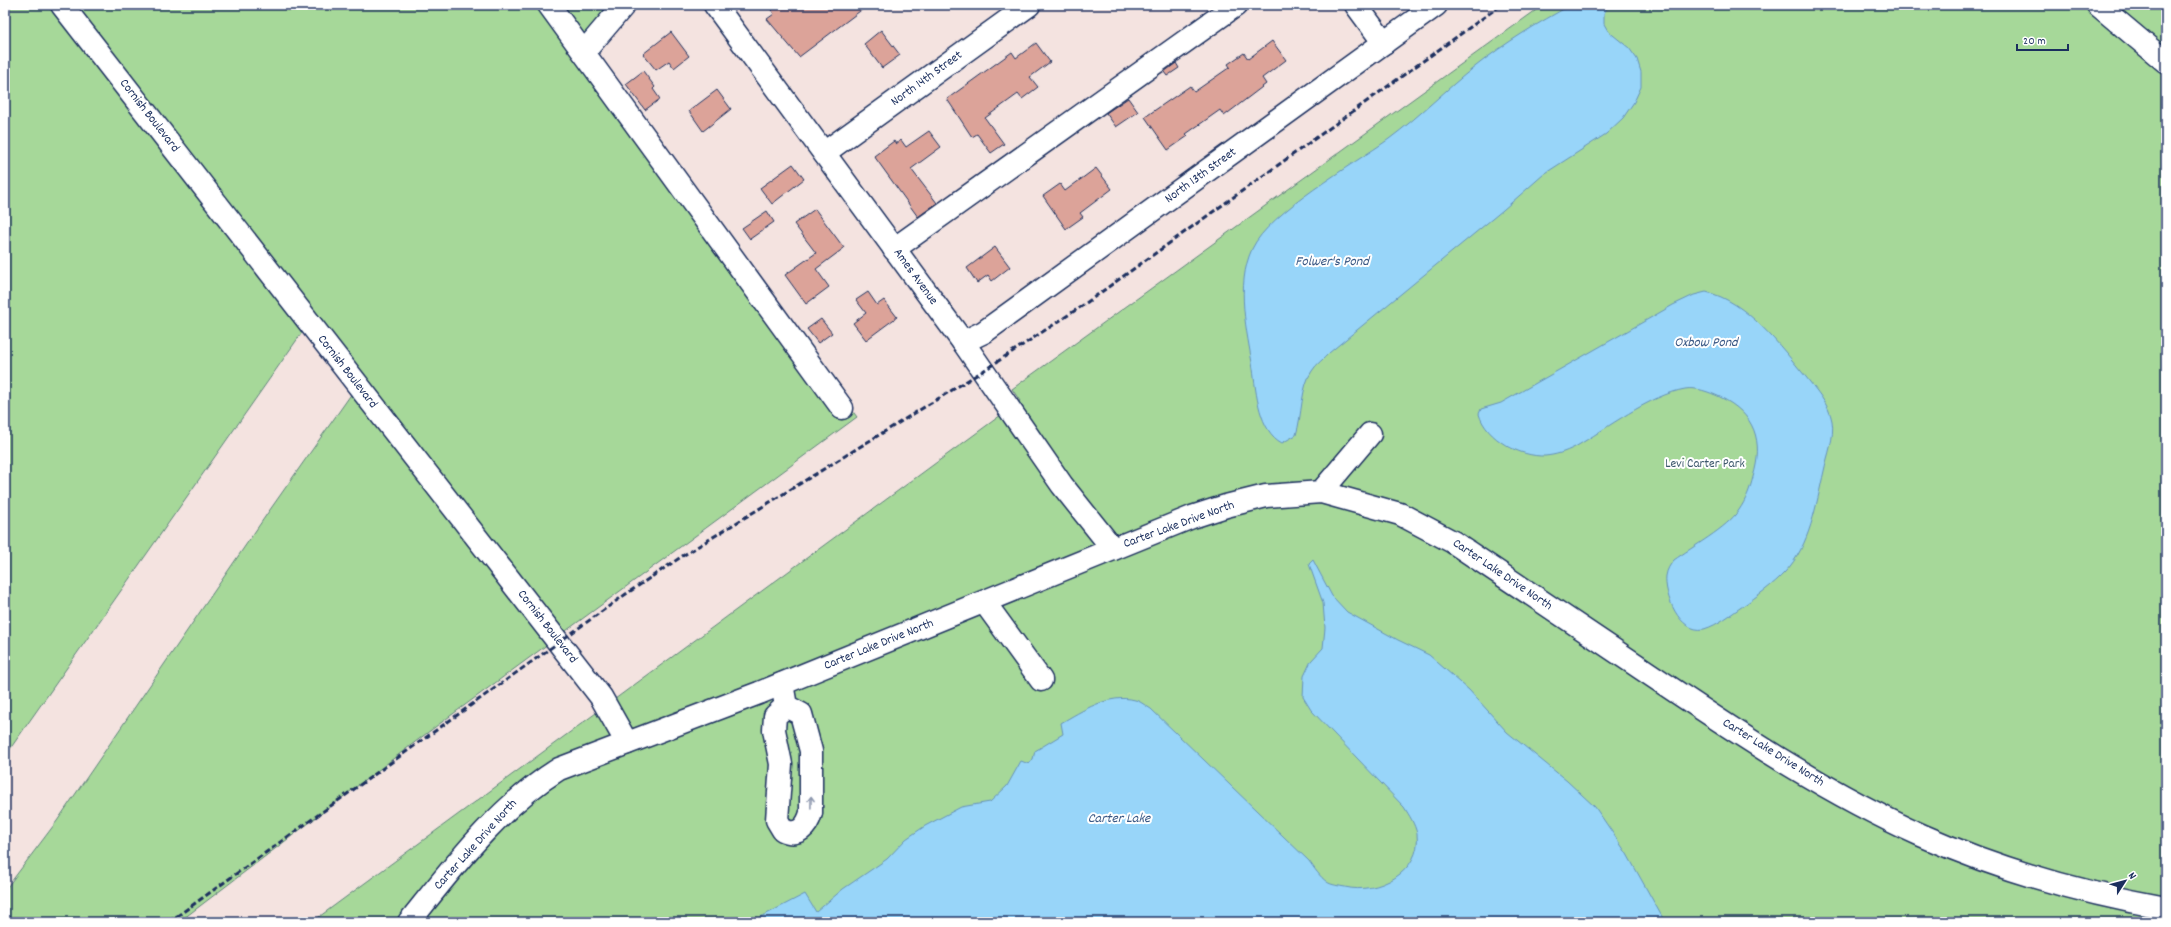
<svg xmlns="http://www.w3.org/2000/svg" width="2171" height="927" viewBox="0 0 2171 927" font-family="Dekko,sans-serif">
	<rect width="100%" height="100%" fill="#f4e3e0"/>
	<filter id="ink" filterUnits="userSpaceOnUse"><feTurbulence type="fractalNoise" baseFrequency=".025" numOctaves="2"/><feDisplacementMap in="SourceGraphic" scale="8" xChannelSelector="R" yChannelSelector="G"/><feConvolveMatrix kernelMatrix="1 2 1 2 8 2 1 2 1" color-interpolation-filters="sRGB"/></filter>
	<g filter="url(#ink)">
		<g fill="#a6d899" stroke="#60847c">
			<path d="M5,5H630L592,57L857,417L427,733L179,922H5V890L57,821L267,514L357,386L308,324L5,756Z"/>
			<path d="M1543,5H2166V922H312L1020,401L1012,389Z"/>
		</g>
		<g fill="#98d5f9" stroke="#6693bb">
			<path d="M1571,5H1609L1604,13V24L1608,31L1629,48L1637,59L1641,72V87L1634,102L1623,118L1606,134L1544,174L1503,210L1329,353C1324,359 1316,364 1312,371C1301,386 1302,416 1296,435L1282,443C1259,431 1256,393 1253,369C1247,331 1235,286 1252,249C1269,212 1354,164 1389,139C1420,116 1446,89 1476,66C1505,43 1538,23 1571,5Z"/>
			<path d="M1706,292C1747,301 1780,346 1806,377C1816,390 1829,404 1832,421C1835,437 1827,456 1824,471C1816,505 1810,546 1785,572C1773,585 1757,596 1743,606C1731,614 1718,625 1704,629C1679,634 1664,594 1666,576C1667,569 1670,565 1674,560C1692,547 1727,528 1739,510C1746,500 1750,489 1753,477C1764,441 1755,414 1720,397C1709,392 1696,387 1685,389C1650,395 1606,429 1575,447C1565,452 1556,455 1545,456C1520,457 1486,439 1479,414L1481,409L1501,403L1673,305L1694,295Z"/>
			<path d="M1313,560L1332,596L1347,612L1398,640L1429,655L1469,690L1507,732L1567,781L1595,807L1627,854L1665,922H751L805,894L816,912L843,889L887,859L906,839L925,826L961,807L990,802L1007,786L1021,761L1029,764L1033,759L1035,751L1063,734L1061,723C1081,711 1110,693 1135,700C1140,701 1146,706 1151,709L1309,861C1314,868 1320,877 1327,882C1331,885 1340,886 1345,887C1377,895 1422,872 1417,834C1415,824 1409,815 1404,807L1311,710L1303,697L1304,676L1311,661L1323,648L1325,628L1323,603L1309,564Z"/>
		</g>
		<g fill="#dca399" stroke="#1b2f5e">
			<path d="M768,5H868L799,57L767,19L774,14Z"/>
			<path d="M881,30L900,55L882,68L864,44Z"/>
			<path d="M671,32L689,56L674,68L669,61L656,70L643,54Z"/>
			<path d="M1272,41L1286,60L1262,78L1266,84L1224,116L1220,110L1186,134L1188,136L1168,150L1145,117L1190,86L1194,92L1230,67L1228,64L1244,53L1248,59Z"/>
			<path d="M1036,43L1050,62L1030,77L1038,87L1022,99L1018,94L985,118L1004,144L991,153L977,134L972,137L947,99L1012,52L1016,58Z"/>
			<path d="M1176,63L1179,68L1167,76L1164,72Z"/>
			<path d="M643,71L655,87L653,89L660,99L645,110L626,84Z"/>
			<path d="M717,90L731,109L703,131L689,111Z"/>
			<path d="M1128,98L1138,112L1116,127L1106,113Z"/>
			<path d="M929,131L941,147L911,169L937,203L918,217L874,156L894,141L896,144L901,140L906,147Z"/>
			<path d="M793,164L804,179L772,204L760,188Z"/>
			<path d="M1096,168L1112,189L1080,213L1083,217L1066,229L1043,196L1060,184L1065,191Z"/>
			<path d="M815,209L844,248L816,269L829,287L806,304L785,275L816,253L794,224Z"/>
			<path d="M767,211L774,222L750,239L742,228Z"/>
			<path d="M995,247L1010,267L992,281L988,275L977,283L967,268Z"/>
			<path d="M868,292L877,305L884,300L897,317L866,340L853,323L866,313L856,300Z"/>
			<path d="M821,319L832,333L818,343L807,329Z"/>
		</g>
		<g fill="none" stroke-linecap="round" stroke-linejoin="round">
			<defs>
				<g id="minor">
					<path d="M62,5L601,697L627,743"/>
					<path d="M549,5L842,408"/>
					<path d="M715,5L963,342L1062,485L1113,549"/>
					<path d="M1356,5L1384,43"/>
					<path d="M2098,5L2166,62"/>
					<path d="M584,52L624,5"/>
					<path d="M824,153L1029,5"/>
					<path d="M894,249L1236,5"/>
					<path d="M963,342L984,332L1436,5"/>
					<path d="M1321,492L1370,434"/>
					<path d="M985,603L1041,680"/>
					<path d="M782,684L786,706L775,716L774,730L781,764L777,820L783,830C798,837 807,827 811,813V751L801,714L786,706"/>
					<path d="M409,922C454,866 498,807 559,769L759,693L1192,517L1226,506L1266,496L1321,492L1400,514L1453,542C1524,589 1595,637 1666,685C1748,740 1830,794 1921,835C2000,870 2082,893 2166,908"/>
				</g>
			</defs>
			<use href="#minor" stroke="#1b2f5e" stroke-width="25"/>
			<use href="#minor" stroke="#fff" stroke-width="22"/>
			<path stroke="#1b2f5e" stroke-width="3" stroke-dasharray="6 3" stroke-linecap="butt" d="M169,922L626,594L684,555L983,371L1079,308L1501,5"/>
		</g>
		<defs><path id="oneway-shaft" d="M-6 0H5M1.5-3L5.5 0L1.5 3" fill="none" stroke-width="1.6" stroke-linecap="round" stroke-linejoin="round"/></defs>
		<use stroke="#8d97ae" href="#oneway-shaft" transform="translate(811 802) rotate(-89)"/>
	</g>
	<g text-anchor="middle" dominant-baseline="central" stroke-width="4" stroke-linejoin="round" paint-order="stroke">
		<g font-size="13" fill="#1b2f5e" stroke="#fff">
			<text transform="translate(927 79) rotate(-36)">North 14th Street</text>
			<text transform="translate(149 116) rotate(52)">Cornish Boulevard</text>
			<text transform="translate(1201 176) rotate(-36)">North 13th Street</text>
			<text transform="translate(915 277) rotate(54)">Ames Avenue</text>
			<text transform="translate(347 372) rotate(52)">Cornish Boulevard</text>
			<text transform="translate(1179 525) rotate(-20)">Carter Lake Drive North</text>
			<text transform="translate(1502 575) rotate(34)">Carter Lake Drive North</text>
			<text transform="translate(547 627) rotate(52)">Cornish Boulevard</text>
			<text transform="translate(879 645) rotate(-22)">Carter Lake Drive North</text>
			<text transform="translate(1773 753) rotate(32)">Carter Lake Drive North</text>
			<text transform="translate(476 845) rotate(-48)">Carter Lake Drive North</text>
		</g>
		<g font-size="13" fill="#3e596d" stroke="#fff">
			<text x="1705" y="464">Levi Carter Park</text>
		</g>
		<g font-size="14" font-style="italic" fill="#3a5885" stroke="#fff">
			<text x="1332" y="262">Folwer's Pond</text>
			<text x="1706" y="343">Oxbow Pond</text>
			<text x="1119" y="819">Carter Lake</text>
		</g>
	</g>
	<rect width="2171" height="927" fill="none" stroke="#fff" stroke-width="20"/>
	<rect x="10" y="10" width="2151" height="907" fill="none" stroke="#1b2f5e" stroke-width="1.5" filter="url(#ink)"/>
	<g transform="translate(2125 881) rotate(54)" stroke="#ffffff" stroke-width="3" paint-order="stroke">
	<path d="M0-3L7 15L0 10L-7 15Z" fill="#1b2f5e"/>
	<text y="-6" font-size="11" font-weight="bold" text-anchor="middle" fill="#1b2f5e">N</text>
	</g>
	<path d="M2017 44v6h51v-6" fill="none" stroke="#1b2f5e" stroke-width="2"/>
	<text x="2023" y="44" font-size="12" fill="#1b2f5e" stroke="#ffffff" stroke-width="3" paint-order="stroke">20 m</text>
</svg>
